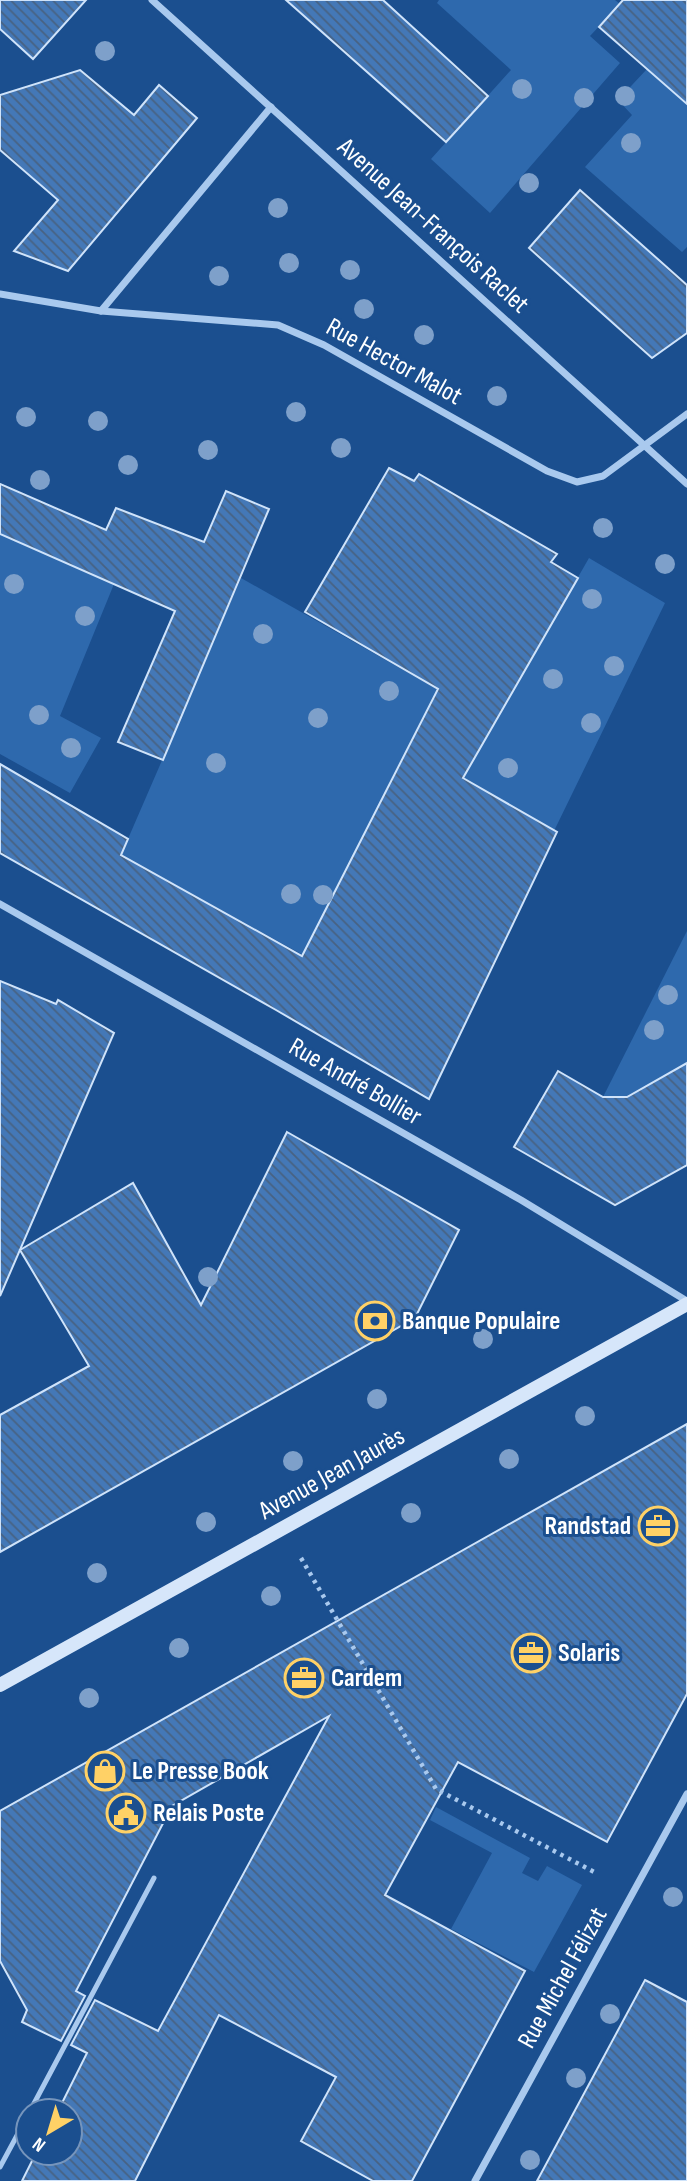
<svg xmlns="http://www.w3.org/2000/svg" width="687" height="2181" viewBox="0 0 687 2181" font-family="'Sofia Sans Condensed',sans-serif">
	<defs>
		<pattern id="building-back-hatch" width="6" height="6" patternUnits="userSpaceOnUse" patternTransform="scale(1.75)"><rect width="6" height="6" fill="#4478b7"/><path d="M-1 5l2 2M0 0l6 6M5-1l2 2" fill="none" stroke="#486282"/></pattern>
	</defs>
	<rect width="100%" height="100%" fill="#1b4f8f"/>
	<g fill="#2e69ad">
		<path d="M439,0H615L620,4L590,36L620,63L490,213L431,159L511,70L437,3Z"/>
		<path d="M647,69L685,102L687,100V247L682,252L585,167L632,115L618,100Z"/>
		<path d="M0,534L114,584L60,716L101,738L70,793L0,754Z"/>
		<path d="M589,558L665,603L554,831L408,747L303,955L121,855L241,578L495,722Z"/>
		<path d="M687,931V1063L627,1097H603Z"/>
		<path d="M436,1807L530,1858L522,1873L538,1881L547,1866L582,1885L534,1972L451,1929L492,1853L430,1820Z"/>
	</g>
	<g fill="url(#building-back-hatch)" stroke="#cfe3fa" stroke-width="2">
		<path d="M0,0H86L33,59L0,29Z"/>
		<path d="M286,0H383L488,96L446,142Z"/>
		<path d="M623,0H687V104L599,27Z"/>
		<path d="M80,70L134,115L159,85L197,118L68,271L14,251L58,200L0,150V95Z"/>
		<path d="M580,190L687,285V333L652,358L529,248Z"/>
		<path d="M389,468L414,481L419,474L557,554L551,562L578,578L463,778L557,832L429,1099L276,1010L0,853V764L128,839L121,855L302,956L438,689L305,612Z"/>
		<path d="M0,484L106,530L116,508L204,542L226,491L269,509L163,760L118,742L175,611L0,534Z"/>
		<path d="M0,981L56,1004L58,1000L114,1033L0,1296Z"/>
		<path d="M687,1063V1165L615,1205L514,1147L558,1071L603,1097H627Z"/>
		<path d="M287,1132L459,1230L415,1318L0,1552V1415L89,1366L20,1250L133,1183L201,1305Z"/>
		<path d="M687,1424V1694L607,1842L458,1762L385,1895L525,1971L412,2181H373L301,2141L336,2077L219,2015L135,2181H22L36,2153H70V2111H58L87,2053L71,2045L95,2000L158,2031L329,1716L172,1806L76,1991L85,1996L61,2041L22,2022L27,2010L0,1961V1811Z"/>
		<path d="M645,1980L687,2002V2181H537Z"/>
	</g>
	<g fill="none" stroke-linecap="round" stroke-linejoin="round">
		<path stroke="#a9c9ee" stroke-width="4.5" stroke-dasharray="3.5 5" stroke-linecap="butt" d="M301,1558L436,1789L598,1874"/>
		<g stroke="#a9c9ee" stroke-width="5">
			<path d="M30,2111L154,1878"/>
			<path d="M0,2167L28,2115"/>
		</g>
		<g stroke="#a9c9ee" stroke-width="7">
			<path d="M152,0L687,484"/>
			<path d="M0,294L101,311L278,325L324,345L547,471L577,482L603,476L687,414"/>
			<path d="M101,311L271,107"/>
			<path d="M0,904L521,1200L687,1301"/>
			<path d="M475,2181L687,1794"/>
		</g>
		<path stroke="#d6e6fa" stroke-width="14" d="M0,1685L687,1304"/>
	</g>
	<g fill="#7ea0ca">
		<circle cx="105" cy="51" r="10"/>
		<circle cx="522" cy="89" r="10"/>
		<circle cx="625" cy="96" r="10"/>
		<circle cx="584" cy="98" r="10"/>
		<circle cx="631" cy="143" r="10"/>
		<circle cx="529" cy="183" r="10"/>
		<circle cx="278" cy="208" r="10"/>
		<circle cx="289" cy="263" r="10"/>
		<circle cx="350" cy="270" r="10"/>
		<circle cx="219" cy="276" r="10"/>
		<circle cx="364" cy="309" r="10"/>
		<circle cx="424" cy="335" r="10"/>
		<circle cx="497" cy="396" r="10"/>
		<circle cx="296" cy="412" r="10"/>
		<circle cx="26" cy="417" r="10"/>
		<circle cx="98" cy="421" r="10"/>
		<circle cx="341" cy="448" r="10"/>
		<circle cx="208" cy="450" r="10"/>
		<circle cx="128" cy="465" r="10"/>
		<circle cx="40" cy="480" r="10"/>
		<circle cx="603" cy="528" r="10"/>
		<circle cx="665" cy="564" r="10"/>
		<circle cx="14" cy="584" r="10"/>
		<circle cx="592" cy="599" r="10"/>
		<circle cx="85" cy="616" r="10"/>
		<circle cx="263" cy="634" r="10"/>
		<circle cx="614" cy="666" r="10"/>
		<circle cx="553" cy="679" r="10"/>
		<circle cx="389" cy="691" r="10"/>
		<circle cx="39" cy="715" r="10"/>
		<circle cx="318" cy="718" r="10"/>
		<circle cx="591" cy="723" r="10"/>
		<circle cx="71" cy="748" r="10"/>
		<circle cx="216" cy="763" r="10"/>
		<circle cx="508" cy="768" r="10"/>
		<circle cx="291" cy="894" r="10"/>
		<circle cx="323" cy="895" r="10"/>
		<circle cx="668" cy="995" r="10"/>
		<circle cx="654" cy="1030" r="10"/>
		<circle cx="208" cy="1277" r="10"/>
		<circle cx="483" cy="1339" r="10"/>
		<circle cx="377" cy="1399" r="10"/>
		<circle cx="585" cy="1416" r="10"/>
		<circle cx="509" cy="1459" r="10"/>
		<circle cx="293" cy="1461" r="10"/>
		<circle cx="411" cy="1513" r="10"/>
		<circle cx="206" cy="1522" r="10"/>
		<circle cx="97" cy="1573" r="10"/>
		<circle cx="271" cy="1596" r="10"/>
		<circle cx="179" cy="1648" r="10"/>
		<circle cx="89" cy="1698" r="10"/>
		<circle cx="673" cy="1897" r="10"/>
		<circle cx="610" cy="2014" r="10"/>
		<circle cx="576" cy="2078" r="10"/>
		<circle cx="530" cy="2160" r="10"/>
	</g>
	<defs>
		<symbol id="bank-ring" viewBox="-11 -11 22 22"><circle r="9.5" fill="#1b4f8f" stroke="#ffd166" stroke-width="1.5"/><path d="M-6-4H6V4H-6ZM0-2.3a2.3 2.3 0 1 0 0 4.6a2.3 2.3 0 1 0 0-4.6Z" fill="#ffd166"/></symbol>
		<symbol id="office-ring" viewBox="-11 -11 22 22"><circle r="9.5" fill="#1b4f8f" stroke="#ffd166" stroke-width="1.5"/><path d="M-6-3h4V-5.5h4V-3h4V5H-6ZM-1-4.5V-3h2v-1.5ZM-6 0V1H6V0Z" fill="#ffd166"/></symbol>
		<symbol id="shop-ring" viewBox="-11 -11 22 22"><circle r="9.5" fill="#1b4f8f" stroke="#ffd166" stroke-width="1.5"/><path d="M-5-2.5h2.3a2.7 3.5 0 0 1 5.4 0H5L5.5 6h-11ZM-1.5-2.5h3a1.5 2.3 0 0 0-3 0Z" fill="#ffd166"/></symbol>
		<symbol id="civic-ring" viewBox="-11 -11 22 22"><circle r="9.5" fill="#1b4f8f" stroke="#ffd166" stroke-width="1.5"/><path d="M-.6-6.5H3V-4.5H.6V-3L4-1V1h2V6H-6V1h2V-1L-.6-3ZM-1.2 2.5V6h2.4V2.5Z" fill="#ffd166"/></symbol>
	</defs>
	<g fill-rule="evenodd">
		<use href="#bank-ring" x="353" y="1299" width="44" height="44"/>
		<use href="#office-ring" x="636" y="1504" width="44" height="44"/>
		<use href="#office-ring" x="509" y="1631" width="44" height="44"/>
		<use href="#office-ring" x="282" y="1656" width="44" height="44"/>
		<use href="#shop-ring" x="83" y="1749" width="44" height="44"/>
		<use href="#civic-ring" x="104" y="1791" width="44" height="44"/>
	</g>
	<g text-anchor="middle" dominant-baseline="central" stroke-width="6" stroke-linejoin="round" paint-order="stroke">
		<g font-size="26" fill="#fff" stroke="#1b4f8f">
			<text transform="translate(433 226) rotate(42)">Avenue Jean-François Raclet</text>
			<text transform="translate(394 362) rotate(29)">Rue Hector Malot</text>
			<text transform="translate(355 1082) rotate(30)">Rue André Bollier</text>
			<text transform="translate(332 1474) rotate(-29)">Avenue Jean Jaurès</text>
			<text transform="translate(563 1978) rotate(-61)">Rue Michel Félizat</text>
		</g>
		<g font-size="26" font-weight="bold" fill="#fff" stroke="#1b4f8f" text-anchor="start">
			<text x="402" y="1321">Banque Populaire</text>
			<text x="631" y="1526" text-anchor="end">Randstad</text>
			<text x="558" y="1653">Solaris</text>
			<text x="331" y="1678">Cardem</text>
			<text x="132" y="1771">Le Presse Book</text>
			<text x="153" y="1813">Relais Poste</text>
		</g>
	</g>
	<g transform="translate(49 2132) rotate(218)"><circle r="33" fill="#1b4f8f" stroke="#7695bc" stroke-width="2"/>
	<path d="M0-5L12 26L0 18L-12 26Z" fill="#ffd166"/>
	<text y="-10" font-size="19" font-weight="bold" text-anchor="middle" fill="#ffffff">N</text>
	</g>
</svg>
